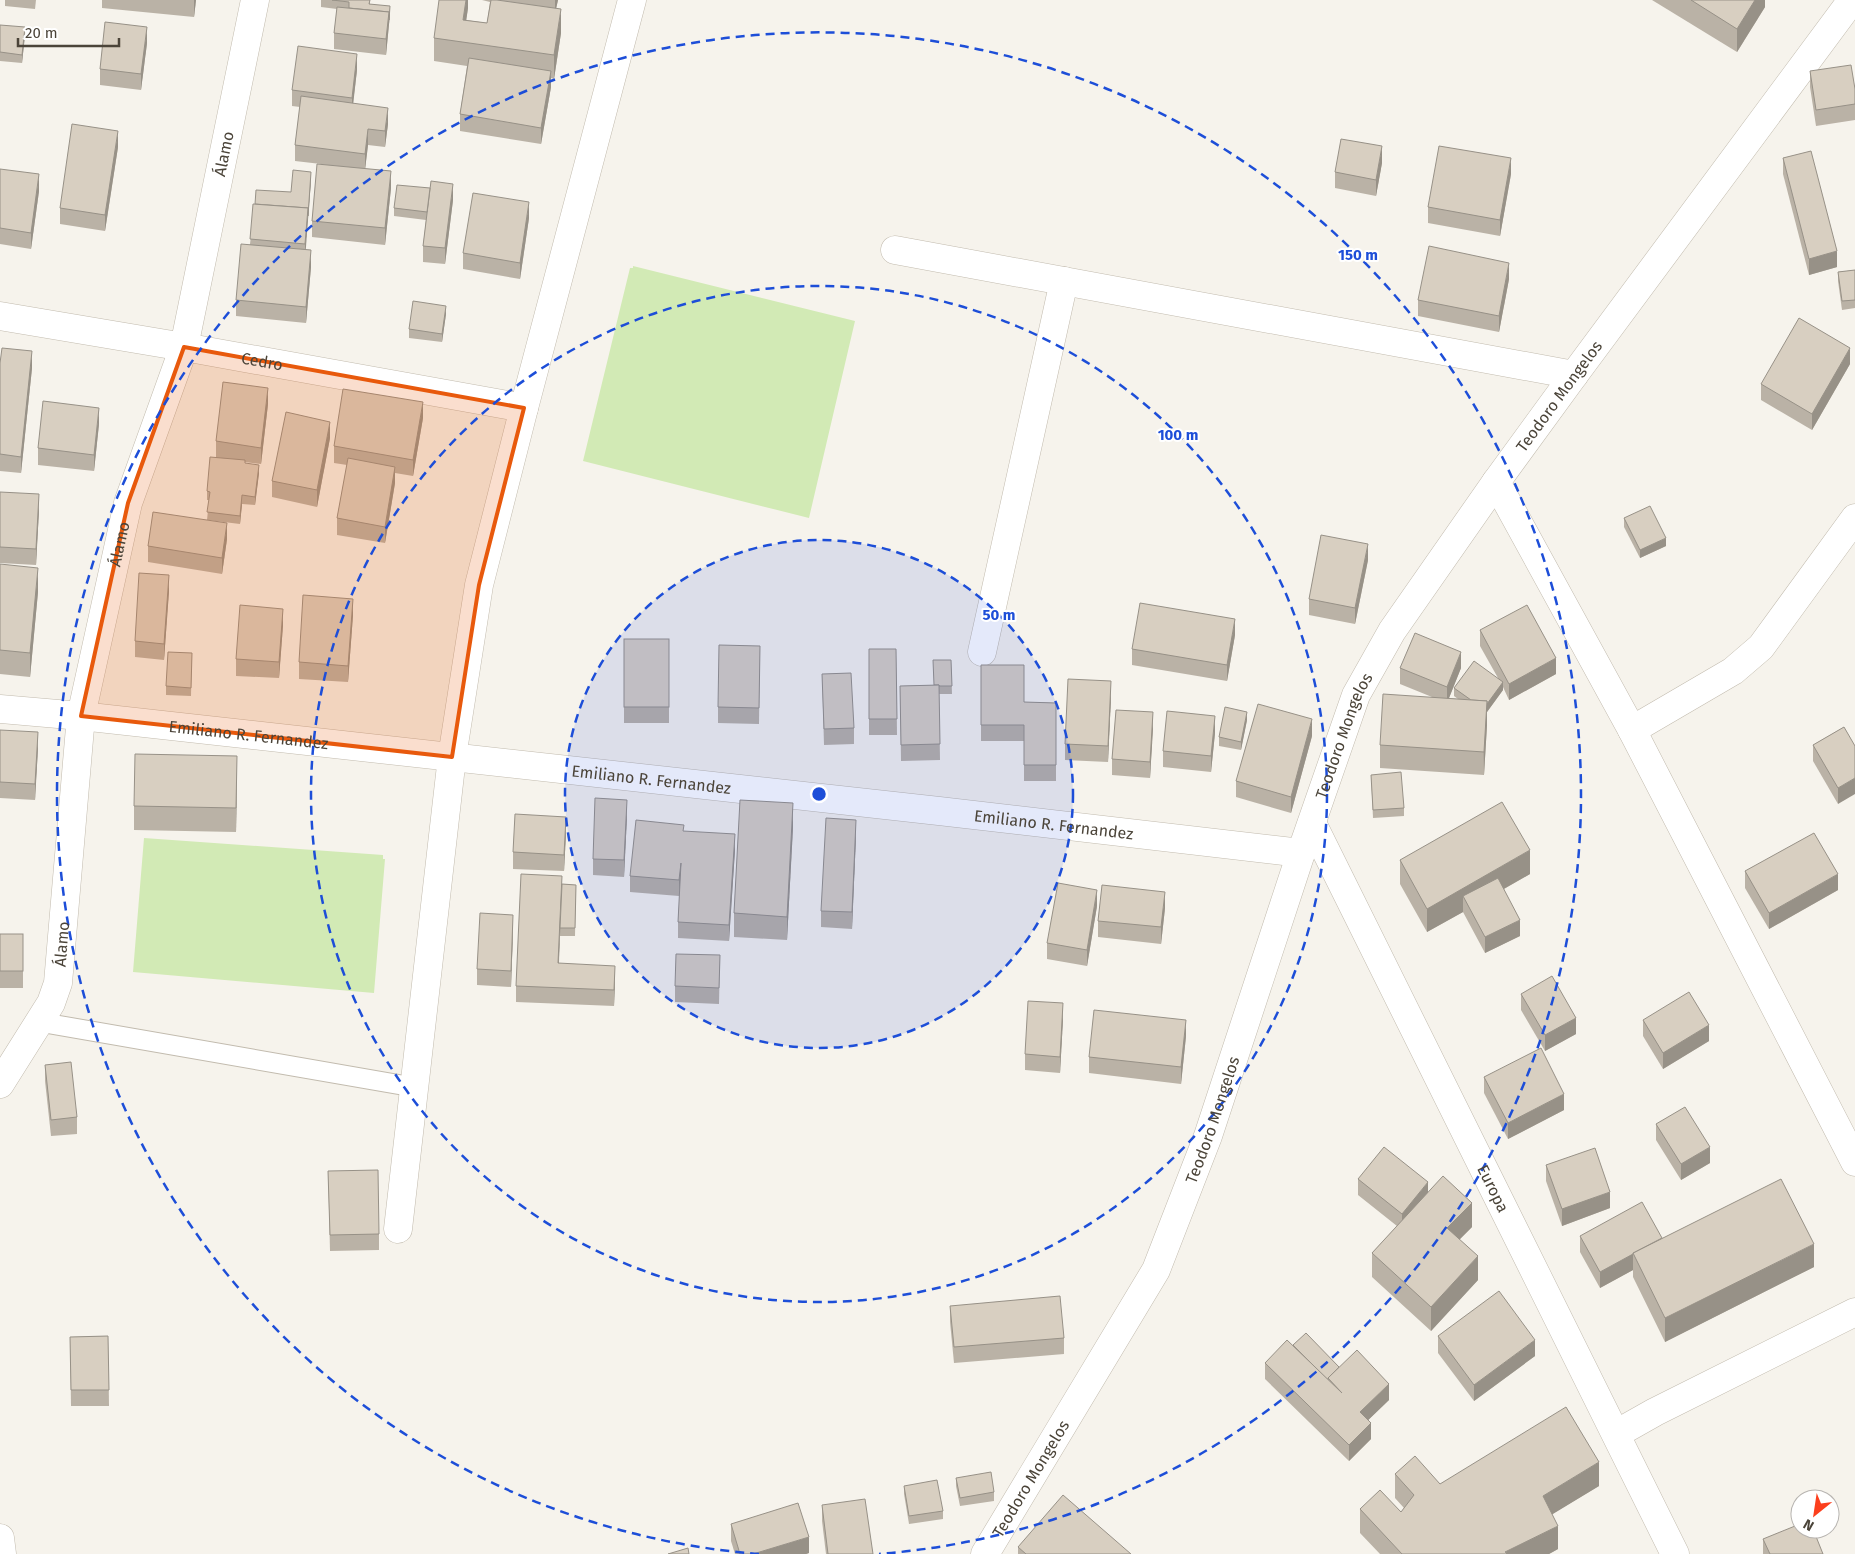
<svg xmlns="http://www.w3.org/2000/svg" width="1855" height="1554" viewBox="0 0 1855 1554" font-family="'Fira Sans',sans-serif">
	<rect width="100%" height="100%" fill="#f6f3ec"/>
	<g fill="#d2eab5">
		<path d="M633,266L855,321L809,518L583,461L630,268H633Z"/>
		<path d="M144,838L383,855V859H385L374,993L133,972Z"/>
	</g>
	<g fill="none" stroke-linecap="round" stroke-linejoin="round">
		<defs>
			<path id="service" d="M39,1022L413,1087"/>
			<g id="minor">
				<path d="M895,250L1574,375"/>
				<path id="s1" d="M0,316L184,347L524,408"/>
				<path d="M1496,482L1632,730L1855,1162"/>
				<path d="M982,652L1064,281"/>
				<path id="s2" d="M0,709L81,716L939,811L1301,853"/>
				<path d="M1632,730L1733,671L1761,647L1855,518"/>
				<path id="s3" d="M1312,823L1675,1554"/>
				<path d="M398,1229L452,757L479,585L524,408L632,0"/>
				<path d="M1616,1434L1655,1412L1855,1312"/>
				<path d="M0,1538L2,1554"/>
			</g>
			<g id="tertiary">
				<path id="s4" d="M0,1084L51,1003L58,983L81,716L128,503L184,347L255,0"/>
				<path id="s5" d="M985,1554L1156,1270L1208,1136L1301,853L1356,695L1392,631L1496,482L1574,375L1852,0"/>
			</g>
		</defs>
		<use href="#service" stroke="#c2bbae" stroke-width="21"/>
		<use href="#minor" stroke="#c2bbae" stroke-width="29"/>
		<use href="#tertiary" stroke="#c2bbae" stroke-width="29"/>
		<use href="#service" stroke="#fff" stroke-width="19"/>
		<use href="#minor" stroke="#fff" stroke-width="28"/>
		<use href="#tertiary" stroke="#fff" stroke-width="28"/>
	</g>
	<g fill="#bab2a6">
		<path d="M5,0H36L35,9L5,6Z"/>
		<path d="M102,0H196L194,17L102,8Z"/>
		<path d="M321,0H370V4L390,14L386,55L334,49V33L337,9L321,7Z"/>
		<path d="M468,0V8L466,20L487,23L490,2L482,0H558L556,8L561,33L554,79L551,78V87L541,144L460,131V114L467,66L434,61V38Z"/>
		<path d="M1652,0H1765V7L1737,52Z"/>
		<path d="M0,25L25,35L22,63L0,61Z"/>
		<path d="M147,43L141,90L100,85V69Z"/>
		<path d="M357,70L353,103L388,124L385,147L368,145L365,169L391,188L385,245L312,237V221L321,164L295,161V145L300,107L292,106V90Z"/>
		<path d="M1810,71L1855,89V120L1816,126L1810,87Z"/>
		<path d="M118,147L105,231L60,224V208Z"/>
		<path d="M1783,158L1837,267L1809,275L1783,174Z"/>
		<path d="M1382,163L1376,196L1335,188V172Z"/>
		<path d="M0,169L39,191L31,249L0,244Z"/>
		<path d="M1511,174L1500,236L1428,223V207Z"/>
		<path d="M311,180L305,250L311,267L306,323L236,316V300L250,244L255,204L291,192Z"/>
		<path d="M453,200L445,264L423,262V246L426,220L394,216V208Z"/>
		<path d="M529,218L520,279L463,269V253Z"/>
		<path d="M1855,270V308L1842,310L1838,281V272Z"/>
		<path d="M1509,279L1499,332L1418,316V300Z"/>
		<path d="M446,314L442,342L409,338V329Z"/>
		<path d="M0,363L32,368L21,473L0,471Z"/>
		<path d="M1850,364L1812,430L1761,400V384Z"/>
		<path d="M268,404L261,464L245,462V463L259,473L255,505L242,504L240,524L207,520L209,500H207V491L216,457V441Z"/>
		<path d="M423,418L413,476L395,473V483L385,543L337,535V518L347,465L334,463V446Z"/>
		<path d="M99,424L94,471L38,465V448Z"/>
		<path d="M330,438L317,507L272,497V481Z"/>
		<path d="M0,492L39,510L36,565L0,563Z"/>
		<path d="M1624,518L1666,546L1640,558L1624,527Z"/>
		<path d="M227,539L222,574L148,562V546Z"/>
		<path d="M1368,560L1355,624L1309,615V599Z"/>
		<path d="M0,564L38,592L30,677L0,674Z"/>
		<path d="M169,591L164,660L135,657V641Z"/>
		<path d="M353,615L348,682L299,679V662Z"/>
		<path d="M283,625L279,678L236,676V659Z"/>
		<path d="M1480,630L1556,674L1509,700L1503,687V690L1487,712V725L1484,775L1380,768V745L1432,697L1400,684V668H1461L1449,698L1458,699L1454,696V688L1498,678L1480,646Z"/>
		<path d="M1235,635L1227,681L1132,665V649Z"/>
		<rect x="624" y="639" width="45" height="84"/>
		<path d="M760,646L759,724L718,723V707Z"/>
		<path d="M869,649H896L897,735H869Z"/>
		<path d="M192,653L191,696L166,695V686Z"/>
		<path d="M951,660L952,694H939L940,760L901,761L900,686L934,685Z"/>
		<path d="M981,665L1024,702L1056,703V781H1024V741H981Z"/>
		<path d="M822,674L854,728V744L824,745Z"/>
		<path d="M1111,697L1108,762L1065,760V744Z"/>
		<path d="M1247,720L1241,750L1219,746V737Z"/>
		<path d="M1844,727L1838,804L1813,761V745Z"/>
		<path d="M1153,728L1150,778L1112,775V759Z"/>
		<path d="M0,730L38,748L35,800L0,798Z"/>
		<path d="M1215,733L1211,772L1163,767V751Z"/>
		<path d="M1312,736L1291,813L1236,797V781Z"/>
		<path d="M1371,775L1404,808V816L1373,818Z"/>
		<path d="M237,780L236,832L134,830V806Z"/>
		<path d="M627,816L624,877L593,875V859Z"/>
		<path d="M793,827L787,940L734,937V913Z"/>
		<path d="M684,831L735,850L729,941L678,938V922L680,890L679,896L630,892V876Z"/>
		<path d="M566,833L564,871L513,869V852Z"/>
		<path d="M856,836L852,929L821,927V911Z"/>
		<path d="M1400,860L1530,874L1504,889L1520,936L1485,953L1463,912L1427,932L1400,884Z"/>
		<path d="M1745,871L1838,890L1769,929L1745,888Z"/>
		<path d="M562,884L576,885L575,936H560V930L559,963L615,982L614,1006L516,1002V986Z"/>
		<path d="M1097,906L1087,966L1047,959V943Z"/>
		<path d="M1165,908L1161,944L1098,937V921Z"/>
		<path d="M513,931L511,987L477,985V969Z"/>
		<rect x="0" y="934" width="23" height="54"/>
		<path d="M720,955L719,1004L675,1002V986Z"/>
		<path d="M1521,994L1576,1034L1545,1051L1521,1010Z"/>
		<path d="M1063,1019L1060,1073L1025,1070V1054Z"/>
		<path d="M1643,1020L1709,1041L1663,1069L1643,1036Z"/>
		<path d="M1186,1036L1181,1084L1089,1073V1057Z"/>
		<path d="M45,1065L77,1117V1134L51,1136L45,1081Z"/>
		<path d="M1484,1077L1564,1110L1508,1139L1484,1093Z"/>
		<path d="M1656,1124L1710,1163L1681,1180L1656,1140Z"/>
		<path d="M1546,1165L1610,1208L1562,1226L1546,1181Z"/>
		<path d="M328,1171L379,1234V1250L330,1251Z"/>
		<path d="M1358,1179L1428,1193L1472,1227L1459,1240L1478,1280L1431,1331L1372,1277V1253L1397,1226L1358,1195Z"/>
		<path d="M1580,1236L1662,1238L1814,1267L1665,1342L1633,1277V1270L1600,1288L1580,1252Z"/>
		<path d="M950,1306L1064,1338V1354L954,1363L950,1322Z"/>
		<path d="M108,1336L109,1406H71L70,1337Z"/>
		<path d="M1438,1336L1535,1356L1474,1401L1438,1353Z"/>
		<path d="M1293,1345L1339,1367L1389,1400L1368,1420L1371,1439L1349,1461L1265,1379V1363Z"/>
		<path d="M1395,1474L1440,1484L1599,1486L1552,1514L1558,1549L1549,1554H1380L1360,1533V1509L1401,1512L1404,1508L1395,1498Z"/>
		<path d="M956,1478L994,1492V1501L960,1506L956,1486Z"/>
		<path d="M904,1486L943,1511V1519L909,1524L904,1494Z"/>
		<path d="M822,1505L873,1554H826L822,1521Z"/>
		<path d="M731,1524L809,1553L806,1554H735L731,1541Z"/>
		<path d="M1763,1539L1823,1554H1763Z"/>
		<path d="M1018,1547L1131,1554H1018Z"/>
	</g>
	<g fill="#979187">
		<path d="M194,0H196L194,17Z"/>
		<path d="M466,0H468V8L463,43V20Z"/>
		<path d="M555,0H558L555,14Z"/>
		<path d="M1755,0H1765V7L1737,52V29Z"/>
		<path d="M390,6V14L386,55V39L389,12Z"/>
		<path d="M561,9V33L554,79V55Z"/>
		<path d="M25,27V35L22,63V55Z"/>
		<path d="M147,27V43L141,90V74Z"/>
		<path d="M357,54V70L352,114V98Z"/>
		<path d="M551,71V87L541,144V128Z"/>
		<path d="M388,108V124L385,147V131Z"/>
		<path d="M368,129V145L365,170V154Z"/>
		<path d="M118,131V147L105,231V215Z"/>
		<path d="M1382,146V163L1376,196V180Z"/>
		<path d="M1511,158V174L1500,236V220Z"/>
		<path d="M391,171V188L385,245V228Z"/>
		<path d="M311,172V180L305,260V244Z"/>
		<path d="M39,174V191L31,249V233Z"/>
		<path d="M453,184V200L445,264V248Z"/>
		<path d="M529,202V218L520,279V263Z"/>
		<path d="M311,250V267L306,323V307Z"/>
		<path d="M1837,251V267L1809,275V259Z"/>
		<path d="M1509,263V279L1499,332V316Z"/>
		<path d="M446,306V314L442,342V334Z"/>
		<path d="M1850,348V364L1812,430V414Z"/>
		<path d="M32,351V368L21,473V457Z"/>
		<path d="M268,388V404L261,464V448Z"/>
		<path d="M423,402V418L413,476V460Z"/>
		<path d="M99,408V424L94,471V455Z"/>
		<path d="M330,422V438L317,507V490Z"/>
		<path d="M259,465V473L255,505V497Z"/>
		<path d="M395,467V483L385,543V527Z"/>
		<path d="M39,494V510L36,565V549Z"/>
		<path d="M242,495V504L240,524V516Z"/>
		<path d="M227,523V539L222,574V558Z"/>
		<path d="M1666,538V546L1640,558V550Z"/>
		<path d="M1368,544V560L1355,624V608Z"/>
		<path d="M38,568V592L30,677V653Z"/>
		<path d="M169,575V591L164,660V644Z"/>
		<path d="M353,599V615L348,682V666Z"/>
		<path d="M283,609V625L279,678V662Z"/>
		<path d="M1235,619V635L1227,681V665Z"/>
		<path d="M1461,652V668L1447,703V687Z"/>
		<path d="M1556,658V674L1509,700V684Z"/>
		<path d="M1111,681V697L1108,762V746Z"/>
		<path d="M1503,682V690L1487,712V725L1484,775L1483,709Z"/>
		<path d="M1153,712V728L1150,778V762Z"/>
		<path d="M1247,712V720L1241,750V742Z"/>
		<path d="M1215,716V733L1211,772V756Z"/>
		<path d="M1312,719V736L1291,813V797Z"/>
		<path d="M38,732V748L35,800V784Z"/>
		<path d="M237,756V780L236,832V808Z"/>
		<path d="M1855,778V794L1838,804V788Z"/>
		<path d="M627,800V816L624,877V860Z"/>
		<path d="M793,803V827L787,940V917Z"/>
		<path d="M566,817V833L564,871V855Z"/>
		<path d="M856,820V836L852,929V912Z"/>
		<path d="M735,834V850L729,941V925Z"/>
		<path d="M1530,850V874L1470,908L1463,896V912L1427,932V909Z"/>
		<path d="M681,863V879L679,896V880Z"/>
		<path d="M1838,874V890L1769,929V913Z"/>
		<path d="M1097,890V906L1087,966V950Z"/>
		<path d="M562,892L558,979V963Z"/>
		<path d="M1165,892V908L1161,944V927Z"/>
		<path d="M513,915V931L511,987V971Z"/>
		<path d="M1520,920V936L1485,953V937Z"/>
		<path d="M615,966V982L614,1006V990Z"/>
		<path d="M1063,1003V1019L1060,1073V1057Z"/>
		<path d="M1576,1018V1034L1545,1051V1035Z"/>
		<path d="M1186,1020V1036L1181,1084V1067Z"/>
		<path d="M1709,1025V1041L1663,1069V1053Z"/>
		<path d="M1564,1094V1110L1508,1139V1123Z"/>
		<path d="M1710,1147V1163L1681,1180V1164Z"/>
		<path d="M1428,1182V1199L1402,1230V1214Z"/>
		<path d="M1610,1192V1208L1562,1226V1209Z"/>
		<path d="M1472,1203V1227L1447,1252V1228Z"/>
		<path d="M1814,1244V1267L1665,1342V1318Z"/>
		<path d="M1633,1254V1270L1600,1288V1272Z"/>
		<path d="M1478,1256V1280L1431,1331V1307Z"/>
		<path d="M1535,1340V1356L1474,1401V1385Z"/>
		<path d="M1389,1384V1400L1360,1428V1412Z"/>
		<path d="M1371,1423V1439L1349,1461V1445Z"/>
		<path d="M1599,1462V1486L1543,1520V1496Z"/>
		<path d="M1558,1526V1549L1549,1554H1505V1552Z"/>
		<path d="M809,1537V1553L806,1554H753Z"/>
	</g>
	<g fill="#d8cfc1" stroke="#979187">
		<path d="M332,0H370L369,4L390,6L389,20V12L349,8V2Z"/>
		<path d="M439,0H466L463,20L487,23L491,0H497L561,9L554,55L434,38Z"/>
		<path d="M1691,0H1755L1737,29Z"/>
		<path d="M337,7L389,12L386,39L334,33Z"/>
		<path d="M105,22L147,27L141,74L100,69Z"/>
		<path d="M0,25L25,27L22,55L0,52Z"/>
		<path d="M298,46L357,54L352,98L292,90Z"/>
		<path d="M469,58L551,71L541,128L460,114Z"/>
		<path d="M1851,65L1855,89V104L1816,110L1810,71Z"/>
		<path d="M301,96L388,108L385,131L368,129L365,154L295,145Z"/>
		<path d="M72,124L118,131L105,215L60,208Z"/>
		<path d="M1341,139L1382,146L1376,180L1335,172Z"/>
		<path d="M1439,146L1511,158L1500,220L1428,207Z"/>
		<path d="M1811,151L1837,251L1809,259L1783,158Z"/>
		<path d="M317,164L391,171L385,228L312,221Z"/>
		<path d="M0,169L39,174L31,233L0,228Z"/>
		<path d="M293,170L311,172L308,216V208L255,204L256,190L291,192Z"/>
		<path d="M431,181L453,184L445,248L423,246Z"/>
		<path d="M397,185L430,188L427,212L394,208Z"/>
		<path d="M473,193L529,202L520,263L463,253Z"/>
		<path d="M253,204L308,208L305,244L250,239Z"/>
		<path d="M241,244L311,250L306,307L236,300Z"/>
		<path d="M1429,246L1509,263L1499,316L1418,300Z"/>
		<path d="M1855,270V300L1842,301L1838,272Z"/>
		<path d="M413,301L446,306L442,334L409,329Z"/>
		<path d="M1799,318L1850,348L1812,414L1761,384Z"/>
		<path d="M2,348L32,351L21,457L0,454V363Z"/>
		<path d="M223,382L268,388L261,448L216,441Z"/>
		<path d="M343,389L423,402L413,460L334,446Z"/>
		<path d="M43,401L99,408L94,455L38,448Z"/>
		<path d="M286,412L330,422L317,490L272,481Z"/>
		<path d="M210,457L245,460V463L259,465L255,497L242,495L240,516L207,512L210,492L207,491Z"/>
		<path d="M348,458L395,467L385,527L337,518Z"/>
		<path d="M0,492L39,494L36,549L0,547Z"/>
		<path d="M1650,506L1666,538L1640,550L1624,518Z"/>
		<path d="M153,512L227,523L222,558L148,546Z"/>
		<path d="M1321,535L1368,544L1355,608L1309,599Z"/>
		<path d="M0,564L38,568L30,653L0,650Z"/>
		<path d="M139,573L169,575L164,644L135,641Z"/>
		<path d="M303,595L353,599L348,666L299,662Z"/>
		<path d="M1140,603L1235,619L1227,665L1132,649Z"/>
		<path d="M240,605L283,609L279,662L236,659Z"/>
		<path d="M1527,605L1556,658L1509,684L1480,630Z"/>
		<path d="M1415,633L1461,652L1447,687L1400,668Z"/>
		<rect x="624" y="639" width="45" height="68"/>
		<path d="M719,645L760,646L759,708L718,707Z"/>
		<path d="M869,649H896L897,719H869Z"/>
		<path d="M168,652L192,653L191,688L166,686Z"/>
		<path d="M933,660H951L952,686H939V685H934Z"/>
		<path d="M1474,661L1503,682L1487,704V701L1471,700L1454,688Z"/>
		<path d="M981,665H1024V702L1056,703V765H1024V725H981Z"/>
		<path d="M851,673L854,728L824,729L822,674Z"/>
		<path d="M1068,679L1111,681L1108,746L1065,744Z"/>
		<path d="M939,685L940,744L901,745L900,686Z"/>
		<path d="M1383,694L1487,701L1484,752L1380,745Z"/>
		<path d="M1258,704L1312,719L1291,797L1236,781Z"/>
		<path d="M1225,707L1247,712L1241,742L1219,737Z"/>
		<path d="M1116,710L1153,712L1150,762L1112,759Z"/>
		<path d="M1167,711L1215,716L1211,756L1163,751Z"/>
		<path d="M1844,727L1855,746V778L1838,788L1813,745Z"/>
		<path d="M0,730L38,732L35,784L0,782Z"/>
		<path d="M135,754L237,756L236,808L134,806Z"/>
		<path d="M1401,772L1404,808L1373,810L1371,775Z"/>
		<path d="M595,798L627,800L624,860L593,859Z"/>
		<path d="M740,800L793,803L787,917L734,913Z"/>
		<path d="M1502,802L1530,850L1427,909L1400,860Z"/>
		<path d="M515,814L566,817L564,855L513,852Z"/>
		<path d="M826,818L856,820L852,912L821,911Z"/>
		<path d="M636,820L684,825L683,831L735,834L729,925L678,922L681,863L679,880L630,876Z"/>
		<path d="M1814,833L1838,874L1769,913L1745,871Z"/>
		<path d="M521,874L562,876L558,963L615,966L614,990L516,986Z"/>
		<path d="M1498,878L1520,920L1485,937L1463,896Z"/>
		<path d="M1058,883L1097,890L1087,950L1047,943Z"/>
		<path d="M562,884L576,885L575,928H560Z"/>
		<path d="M1102,885L1165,892L1161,927L1098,921Z"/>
		<path d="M480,913L513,915L511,971L477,969Z"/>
		<rect x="0" y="934" width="23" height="37"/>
		<path d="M676,954L720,955L719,988L675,986Z"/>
		<path d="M1552,976L1576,1018L1545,1035L1521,994Z"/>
		<path d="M1689,992L1709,1025L1663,1053L1643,1020Z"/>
		<path d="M1028,1001L1063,1003L1060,1057L1025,1054Z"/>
		<path d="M1094,1010L1186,1020L1181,1067L1089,1057Z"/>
		<path d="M1541,1048L1564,1094L1508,1123L1484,1077Z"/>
		<path d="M71,1062L77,1117L51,1120L45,1065Z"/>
		<path d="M1685,1107L1710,1147L1681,1164L1656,1124Z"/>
		<path d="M1384,1147L1428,1182L1402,1214L1358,1179Z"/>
		<path d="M1595,1148L1610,1192L1562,1209L1546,1165Z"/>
		<path d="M378,1170L379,1234L330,1235L328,1171Z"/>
		<path d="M1443,1176L1472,1203L1447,1228L1478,1256L1431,1307L1372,1253Z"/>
		<path d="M1781,1179L1814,1244L1665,1318L1633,1253Z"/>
		<path d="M1642,1202L1662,1238L1633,1253V1254L1600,1272L1580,1236Z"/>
		<path d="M1499,1291L1535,1340L1474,1385L1438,1336Z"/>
		<path d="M1060,1296L1064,1338L954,1347L950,1306Z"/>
		<path d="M1306,1333L1339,1367L1328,1378V1380L1293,1345Z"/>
		<path d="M108,1336L109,1390H71L70,1337Z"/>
		<path d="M1287,1340L1342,1393L1328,1378L1357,1350L1389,1384L1360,1412L1371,1423L1349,1445L1265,1363Z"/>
		<path d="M1566,1407L1599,1462L1543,1496L1558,1526L1505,1552L1507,1553L1506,1554H1402L1360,1509L1380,1490L1401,1512L1414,1495L1395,1474L1415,1456L1440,1484Z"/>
		<path d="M991,1472L994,1492L960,1498L956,1478Z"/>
		<path d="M937,1480L943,1511L909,1516L904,1486Z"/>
		<path d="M1063,1495L1131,1554H1026L1018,1547Z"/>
		<path d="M865,1499L873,1554H828L822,1505Z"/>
		<path d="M798,1503L809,1537L753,1554H740L731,1524Z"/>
		<path d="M1800,1524V1529H1813L1823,1554H1770L1763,1539Z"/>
		<path d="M688,1548L689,1554H668Z"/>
	</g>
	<path fill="#e8590c" fill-opacity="0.2" stroke="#e8590c" stroke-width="4" stroke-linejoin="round" d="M184,347L524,408L479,585L452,757L81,716L128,503Z"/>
	<circle cx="819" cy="794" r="254" fill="#1d4ed8" fill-opacity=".12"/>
	<g fill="none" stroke="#1d4ed8" stroke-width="2.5" stroke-dasharray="9 6">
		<circle cx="819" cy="794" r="254"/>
		<circle cx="819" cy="794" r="508"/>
		<path d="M759 1554A762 762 0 1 1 879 1554"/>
	</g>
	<g text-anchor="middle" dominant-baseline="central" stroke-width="4" stroke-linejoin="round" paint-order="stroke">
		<g font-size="16" fill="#4b4439" stroke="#fff">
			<text stroke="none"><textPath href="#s4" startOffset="966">Álamo</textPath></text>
			<text stroke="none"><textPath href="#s1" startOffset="266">Cedro</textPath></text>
			<text stroke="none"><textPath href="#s5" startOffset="1302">Teodoro Mongelos</textPath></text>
			<text stroke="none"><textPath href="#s4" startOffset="561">Álamo</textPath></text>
			<text stroke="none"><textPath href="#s2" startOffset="250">Emiliano R. Fernandez</textPath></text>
			<text stroke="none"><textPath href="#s5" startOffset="898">Teodoro Mongelos</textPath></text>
			<text stroke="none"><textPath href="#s2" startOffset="655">Emiliano R. Fernandez</textPath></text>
			<text stroke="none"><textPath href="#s2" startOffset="1060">Emiliano R. Fernandez</textPath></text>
			<text stroke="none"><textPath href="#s4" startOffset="156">Álamo</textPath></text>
			<text stroke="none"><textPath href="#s5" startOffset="492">Teodoro Mongelos</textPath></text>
			<text stroke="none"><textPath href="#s3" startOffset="408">Europa</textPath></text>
			<text stroke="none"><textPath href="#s5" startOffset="88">Teodoro Mongelos</textPath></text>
		</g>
	</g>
	<circle cx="819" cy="794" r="8" fill="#1d4ed8" stroke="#fff" stroke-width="2.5"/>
	<g font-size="15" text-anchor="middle" font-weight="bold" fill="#1d4ed8" stroke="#fff" stroke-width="4" stroke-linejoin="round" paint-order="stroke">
		<text x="1358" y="260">150 m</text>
		<text x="1178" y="440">100 m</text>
		<text x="999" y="620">50 m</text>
	</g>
	<g transform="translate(1815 1514) rotate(210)"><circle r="24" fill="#ffffff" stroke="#b7b4b0"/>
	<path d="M0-4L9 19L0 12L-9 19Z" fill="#fc3f1d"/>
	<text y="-8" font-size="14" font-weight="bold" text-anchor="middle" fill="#4b4439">N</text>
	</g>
	<path d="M18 38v8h101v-8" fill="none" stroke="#4b4439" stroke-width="2.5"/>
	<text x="25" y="38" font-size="15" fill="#4b4439" stroke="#ffffff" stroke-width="4" paint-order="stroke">20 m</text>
</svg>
